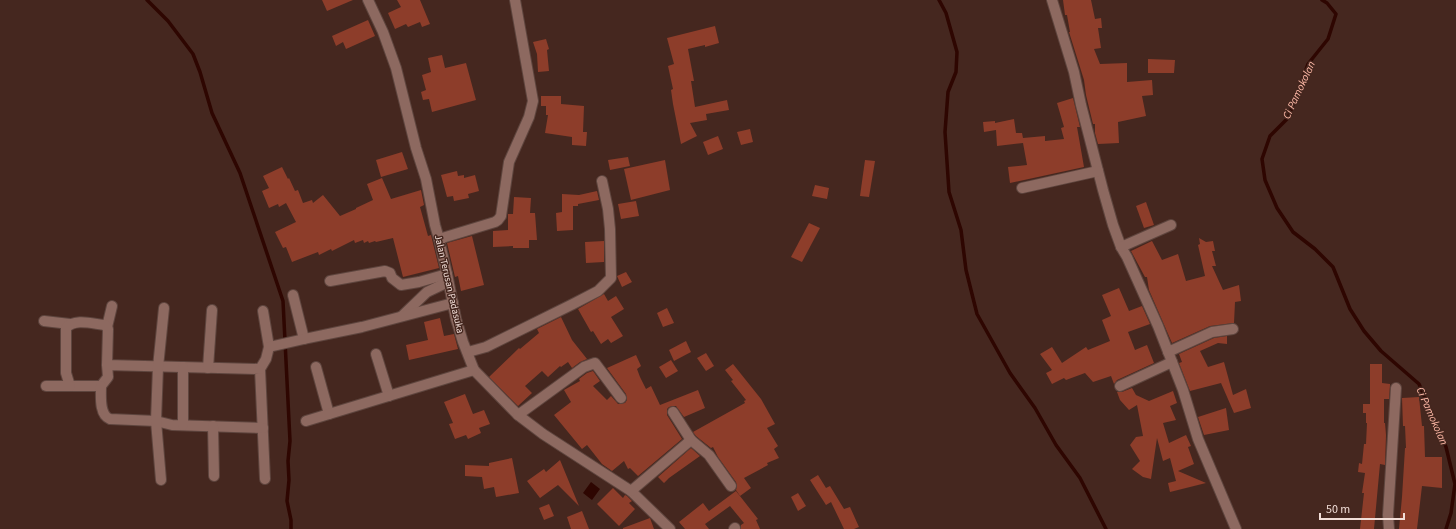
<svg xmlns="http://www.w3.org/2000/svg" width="1456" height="529" viewBox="0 0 1456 529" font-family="'Source Sans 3',sans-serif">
	<rect width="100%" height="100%" fill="#45271f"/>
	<path fill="#2e0601" d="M591,482L600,489L592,500L583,493Z"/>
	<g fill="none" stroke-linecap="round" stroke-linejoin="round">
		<g stroke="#2e0601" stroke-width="3.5">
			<path d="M147,0L168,21L193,54L200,72L212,113L240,173L283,301L290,441L288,461L289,480L287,501L291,520V529"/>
			<path d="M939,0L946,13L957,52L956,72L948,92L945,132L949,192L961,230L966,270L977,314L1010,373L1035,408L1056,445L1080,478L1106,529"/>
			<path d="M1322,0L1327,3L1336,14L1328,39L1308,64L1288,118L1270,136L1262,159L1265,180L1277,208L1293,232L1315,249L1333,267L1350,309L1364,331L1381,351L1419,384L1446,447L1455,484L1451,513L1446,529"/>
		</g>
	</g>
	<g fill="#8d3d2a">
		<path d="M322,0H353L327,11Z"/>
		<path d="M397,0H420L430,24L422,27L420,22L408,27L406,24L395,29L388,13L401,7Z"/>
		<path d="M1063,0H1091L1095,19L1101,18L1102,28H1098L1101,48L1094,49L1100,64L1127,63V82L1152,80L1153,95L1142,96L1146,116L1118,122L1119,143L1098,144L1095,133V124H1093L1086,95L1084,80L1069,32H1070L1067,15H1065Z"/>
		<path d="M368,20L375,36L346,49L343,42L336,46L332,36Z"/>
		<path d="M715,26L719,43L705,47V45L688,49L694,81H691L695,107L727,100L729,110L706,114L707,120L690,123L697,136L681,144L673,104L671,90L673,89L668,66L674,64L667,38Z"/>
		<path d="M546,39L549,49L547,50L549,71L538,72L537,54L533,42Z"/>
		<path d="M442,55L445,68L466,63L476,100L432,112L429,99L423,100L421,92L426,90L422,75L431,72L428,58Z"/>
		<path d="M1148,59L1175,60L1174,73H1148Z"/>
		<path d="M541,96H561V104L584,106L583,132H587L586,146L572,145V137L545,133L548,115H546V106H541Z"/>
		<path d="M1073,98L1080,127H1077L1084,167L1010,183L1008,167L1027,165L1023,143L997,146L996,130L984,132L983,122L995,121V123L1014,119L1016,133H1022L1023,138L1045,136V141L1064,139L1061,128L1064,127L1057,103Z"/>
		<path d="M750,129L753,142L741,145L737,132Z"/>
		<path d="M718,136L723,149L708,155L703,142Z"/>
		<path d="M402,152L408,169L381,177L376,160Z"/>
		<path d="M628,157L630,166L610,170L608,160Z"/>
		<path d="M665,160L670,190L631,200L624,169Z"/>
		<path d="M865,160L875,161L869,197L860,196Z"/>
		<path d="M282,167L288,179L289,178L295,191L298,190L303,203L312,200L313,203L323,195L340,216L356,209V208L373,200L367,184L382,178L391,199L421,190L424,205L420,207L428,236L431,235L439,268L403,277L393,238L376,242L375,241L369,243L368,241L364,243L363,240L355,243L354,240L332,251L331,249L319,255L318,252L292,262L286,247L283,248L275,232L296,222L286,203L279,207L278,204L269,208L262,191L269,188L263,176Z"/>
		<path d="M457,171L458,176L464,175V178L475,175L479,191L468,194L469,198L454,201L453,196L447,197L441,175Z"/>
		<path d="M815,185L829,188L827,199L812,196Z"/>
		<path d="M597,191L599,200L578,204V206H573V230L557,231L556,213L562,212V194L579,195Z"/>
		<path d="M514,197L531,198L530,213H535L537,240H529V248H513V246L493,247V231L508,230V214H513Z"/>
		<path d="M636,201L639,216L621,219L618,204Z"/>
		<path d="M1146,202L1154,225L1144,228L1136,206Z"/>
		<path d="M809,223L820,228L802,262L791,257Z"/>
		<path d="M472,236L484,285L461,291L458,276L455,277L447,243Z"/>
		<path d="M1199,238L1206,242L1213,241L1215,251H1212L1216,266H1212L1223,290L1239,285L1241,301L1235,302L1234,323L1210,326L1172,343L1149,290L1147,277H1145L1131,251L1152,241L1162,260L1178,254L1186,281L1205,276L1198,245L1200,244Z"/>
		<path d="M604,241V262L586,263L585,242Z"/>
		<path d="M626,272L632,282L622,287L617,276Z"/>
		<path d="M1119,288L1129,311L1142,306L1150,324L1128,332L1135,350L1147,345L1154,363L1117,380L1114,384L1111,376L1093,382L1085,373L1066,380L1064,378L1052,384L1046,373L1052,370L1040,354L1052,347L1062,363L1086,347L1088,350L1110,341L1102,320L1111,316L1102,295Z"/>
		<path d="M604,294L608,301L616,296L624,309L611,317L623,336L611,343L608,339L601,344L593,331L591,332L578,309Z"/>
		<path d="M667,308L674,323L663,327L657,313Z"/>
		<path d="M561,317L572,340L587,359L580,362L572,368L568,362L561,367L560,366L548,377L542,371L525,386L532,393L518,406L489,377L519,348L520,349L539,333L537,329Z"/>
		<path d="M440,318L444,336L454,334L458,349L409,360L406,345L428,340L424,322Z"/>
		<path d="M1227,336V344L1218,343L1200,351L1208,367L1224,362L1233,395L1246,389L1251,408L1234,413L1221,383L1190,391L1179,363L1182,362L1179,354L1214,338Z"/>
		<path d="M686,341L691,352L674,361L669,350Z"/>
		<path d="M706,353L714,366L706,371L697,358Z"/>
		<path d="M636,355L641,366L637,369L640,377L646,389L651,386L660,405L698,390L705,408L684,417L676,406H673L669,407L667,409V415L682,439L638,476L630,468L628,469L624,461L612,471L602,464L587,445L582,449L554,415L571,402L564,390L580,381L579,379L587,373L593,371L600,381L593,386L607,400L611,396L618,404L625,403L627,400L626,394L607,368Z"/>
		<path d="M671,360L678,371L666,378L659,367Z"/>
		<path d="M733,364L761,399L775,424L767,428L778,446L774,449L779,458L767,463L768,465L759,470L744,478L751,488L740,496L736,490L737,486L736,482L718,457L713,447L711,448L696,436L693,432L745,403L744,401L746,400L731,381L733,380L725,370Z"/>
		<path d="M1370,364H1382V383L1390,384V385L1389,399H1384V423H1385L1386,435L1385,465L1380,464L1374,529H1360L1364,493H1362L1365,473L1358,472L1359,463L1362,464L1364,444H1366L1367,423H1366V413H1363V404H1370Z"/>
		<path d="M1132,388L1136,395L1149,401L1173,391L1177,403L1170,406L1176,420L1163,423L1169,443L1186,435L1191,446L1188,447L1194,464L1178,471L1206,483L1170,492L1168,483L1176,481L1170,458L1163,461L1157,438L1151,479L1143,477L1132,469L1140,461L1130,445L1136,437L1143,436L1137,405L1129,410L1120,400L1117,392H1122Z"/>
		<path d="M465,394L473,414L484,410L490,424L479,428L481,433L468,439L466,435L455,439L449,424L453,423L444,402Z"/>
		<path d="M1419,397L1422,426H1424L1425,457H1442V488L1422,486L1417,529H1399L1402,497L1405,448H1406L1405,426H1403L1402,398Z"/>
		<path d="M1226,408L1229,430L1204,435L1198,417Z"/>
		<path d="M691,448L700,456L669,478L664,483L658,477Z"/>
		<path d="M512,458L519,493L496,497L494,487L484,489L482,477L465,476V465L489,466V463Z"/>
		<path d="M560,460L579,506L558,485L540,498L527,481L544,469L546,472Z"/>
		<path d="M818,475L826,488L830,486L844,509L850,507L859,527L854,529H844L831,502L826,505L810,480Z"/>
		<path d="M613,488L623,498L625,495L627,496L632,501L629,503L635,509L619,526L597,504Z"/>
		<path d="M736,491L758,519L756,520L760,529H741V525L744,523L730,506L705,524L709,529H685L679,522L703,503L709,511Z"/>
		<path d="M798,493L806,506L798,511L791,497Z"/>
		<path d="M549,504L554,516L544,520L539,508Z"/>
		<path d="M582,511L589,529H571L567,517Z"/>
		<path d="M650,518L654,529H623V528Z"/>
	</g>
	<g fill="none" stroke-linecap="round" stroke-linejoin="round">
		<defs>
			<g id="minor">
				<path d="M368,0L383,32L396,68L416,148L426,179L435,225L439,239L447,274L456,319L463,342L474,370L518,415L543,434L631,491L670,529"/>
				<path d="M1052,0L1074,72L1081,105L1103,190L1113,225L1121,247L1127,257L1158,326L1183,390L1198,439L1236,529"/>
				<path d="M1022,188L1098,171"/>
				<path d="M439,239L495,222L498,220L501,216L509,162L529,117L533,101L515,0"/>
				<path d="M1121,247L1171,225"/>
				<path d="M330,281L385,271L390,273L392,278L401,285L419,282L447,274"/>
				<path d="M293,295L304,339"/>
				<path d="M263,311L269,347"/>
				<path d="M402,316L427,292L448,282"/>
				<path d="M44,321L70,324"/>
				<path d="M107,327L112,306"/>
				<path d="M468,352L486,347L573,304L598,291L611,278L610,229L608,209L602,181"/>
				<path d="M1168,352L1212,332L1233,329"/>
				<path d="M376,354L389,396"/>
				<path d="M107,365L108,377L101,386H70L66,373V328C75,318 93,324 105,325L108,329L107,365L260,369L265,479"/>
				<path d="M316,367L329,414"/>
				<path d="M208,368L212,310"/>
				<path d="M260,369L266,359L269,347L304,339L362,327L453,303"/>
				<path d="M46,386H70"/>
				<path d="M101,386C101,396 99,415 110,419L156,421L172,425L263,428"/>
				<path d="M1120,386L1172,362"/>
				<path d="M673,412L691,440"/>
				<path d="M518,415L584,367L595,363L621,398"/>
				<path d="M306,421L474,370"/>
				<path d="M183,425V367"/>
				<path d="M213,426L214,476"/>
				<path d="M161,480L156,421L158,367L164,308"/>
				<path d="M631,491L691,440L709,455L731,486"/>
				<path d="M734,529L735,528"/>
				<path d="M1389,529L1388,515L1396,388"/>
			</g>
		</defs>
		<use href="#minor" stroke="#5e453e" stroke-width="12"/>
		<use href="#minor" stroke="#8d6960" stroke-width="10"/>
	</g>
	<g text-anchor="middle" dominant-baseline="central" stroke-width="3" stroke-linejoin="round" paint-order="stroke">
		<g font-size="10" fill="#f2ded8" stroke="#45271f">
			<text transform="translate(449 284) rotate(77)">Jalan Terusan Padasuka</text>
		</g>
		<g font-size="11" font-style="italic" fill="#ffb9a7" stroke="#45271f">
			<text transform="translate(1299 90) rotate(-65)">Ci Pamokolan</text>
			<text transform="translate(1432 416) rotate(66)">Ci Pamokolan</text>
		</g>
	</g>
	<path d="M1320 513v6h84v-6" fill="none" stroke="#f2ded8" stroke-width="2"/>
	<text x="1326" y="513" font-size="12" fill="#f2ded8" stroke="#45271f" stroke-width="3" paint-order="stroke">50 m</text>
</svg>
